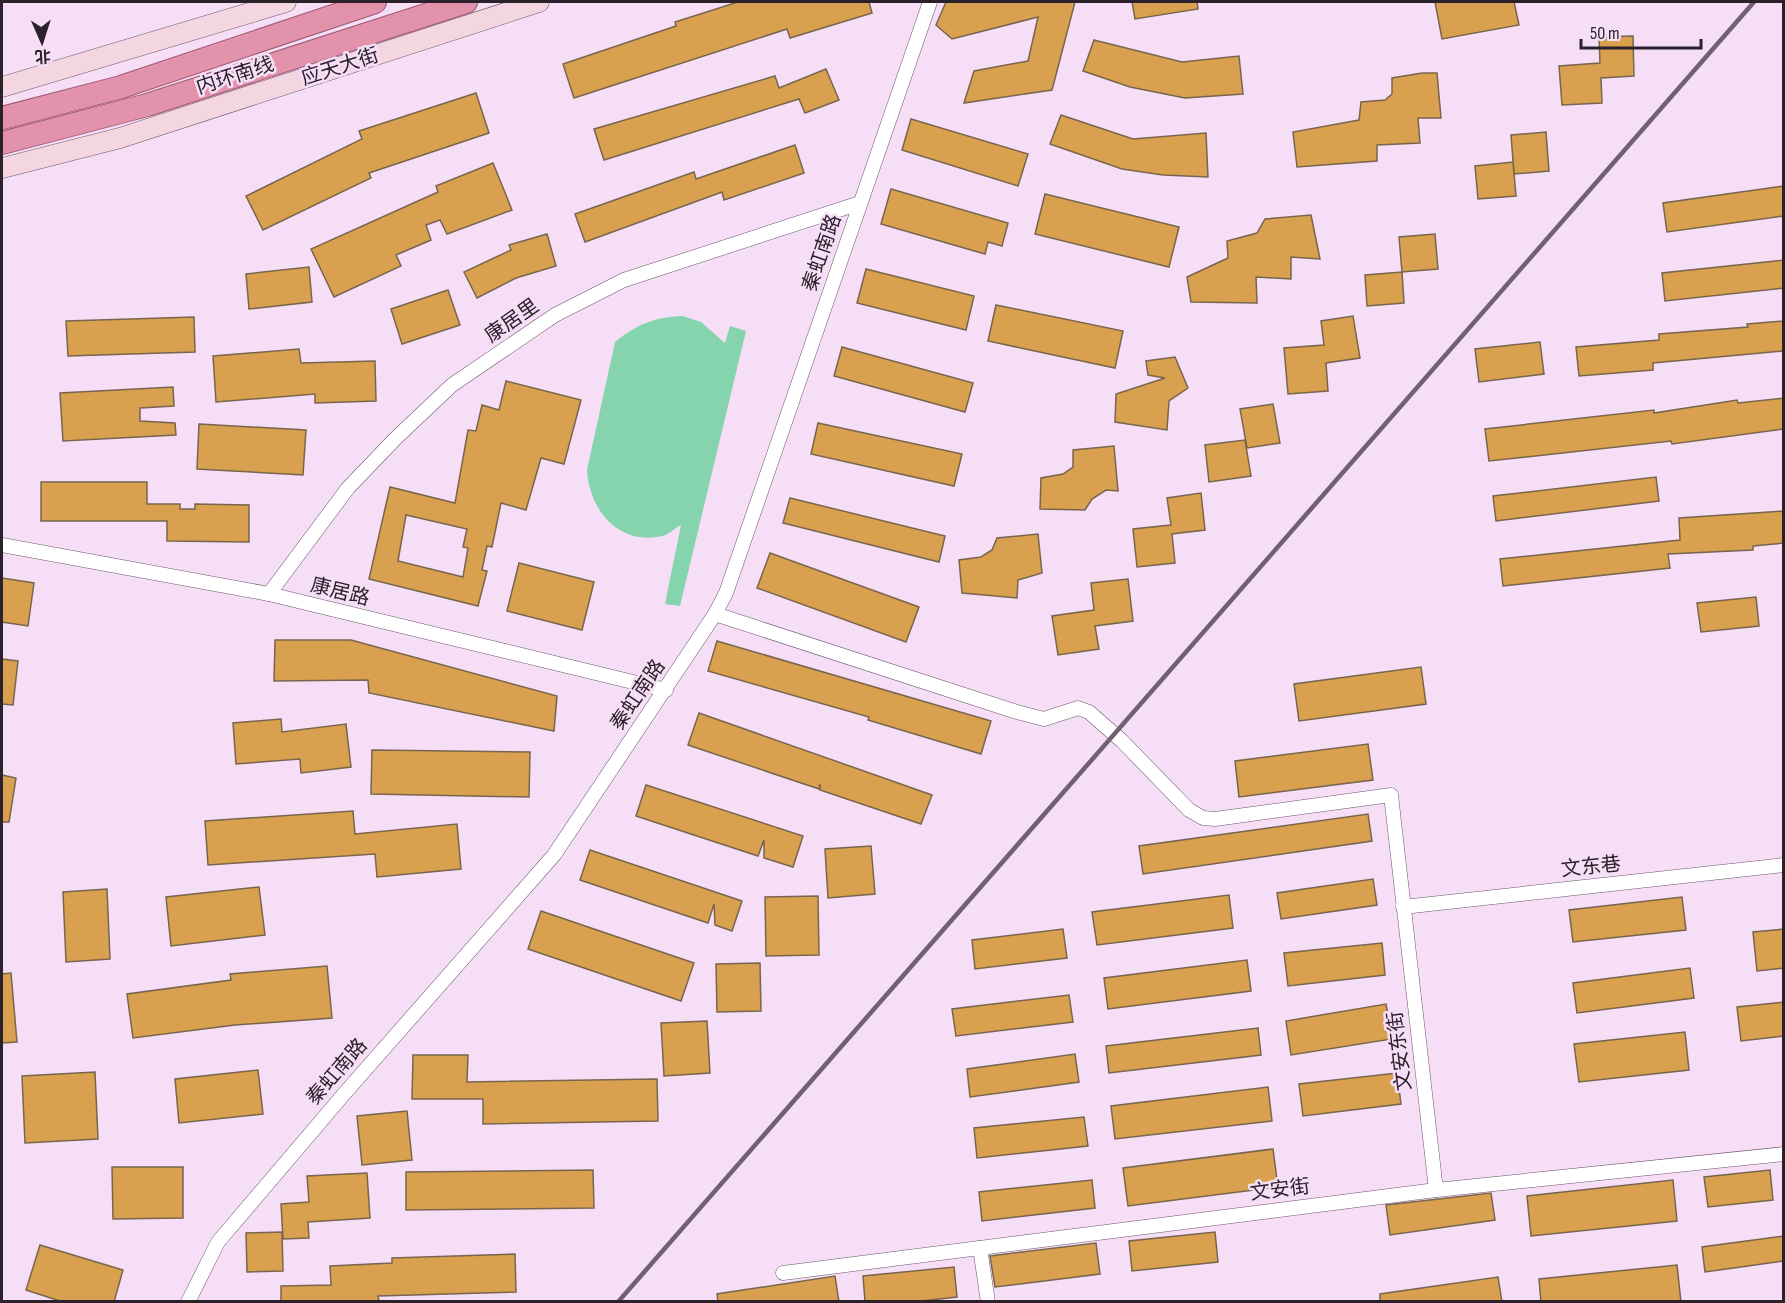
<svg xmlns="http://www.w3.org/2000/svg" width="1785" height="1303" viewBox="0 0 1785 1303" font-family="'Sofia Sans Condensed','Noto Sans SC',sans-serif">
	<rect width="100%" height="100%" fill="#f6def7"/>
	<path fill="#86d4ae" d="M683,316L701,322L725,343L730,326L746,331L680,606L665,604L681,525C675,528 669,535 662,536C618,546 589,509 587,470L615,342C637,324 655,317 683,316Z"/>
	<g fill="#d8a04f" stroke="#78654d" stroke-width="1.5" fill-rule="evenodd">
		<path d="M738,2H869L872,13L790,38L787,29L574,98L563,64L676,26L675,22Z"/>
		<path d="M946,2H1075L1052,90L964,103L974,71L1028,61L1038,17L952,39L936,25Z"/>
		<path d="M1132,2H1197L1198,9L1135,19Z"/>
		<path d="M1435,2H1514L1519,25L1442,39Z"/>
		<path d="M1633,36L1634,76L1601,78L1602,103L1562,105L1559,66L1600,63L1599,37Z"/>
		<path d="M1094,40L1182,62L1239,56L1243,94L1185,98L1130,87L1083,71Z"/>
		<path d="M826,69L839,100L805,113L799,99L604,160L594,129L775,76L779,88Z"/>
		<path d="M1422,73H1437L1441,118H1418L1420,143L1377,145V161L1297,167L1293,132L1359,120L1361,102L1385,100L1392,94V78Z"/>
		<path d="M476,93L489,133L369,173L371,178L263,230L246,196L362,139L359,131Z"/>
		<path d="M1061,115L1133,139L1206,133L1208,177L1163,175L1122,169L1050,144Z"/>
		<path d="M911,119L1028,154L1018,186L902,150Z"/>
		<path d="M1546,132L1549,171L1514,174L1511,135Z"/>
		<path d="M795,145L804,173L724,200L722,192L585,242L575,214L694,172L696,179Z"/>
		<path d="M1513,162L1516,196L1478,199L1475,166Z"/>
		<path d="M493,163L512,210L447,234L440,220L426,225L431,240L396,255L401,266L334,297L311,249L438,192L436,186Z"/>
		<path d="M1784,186V216L1667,232L1663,203Z"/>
		<path d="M891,189L1008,223L1002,246L988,242L985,254L881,224Z"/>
		<path d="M1045,194L1179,227L1169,267L1035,234Z"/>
		<path d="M1311,215L1320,259L1291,257V279L1256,277L1257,303L1191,302L1187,277L1228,258L1227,241L1257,233L1265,219Z"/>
		<path d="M547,234L556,266L516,278L477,298L464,272L511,250L509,245Z"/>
		<path d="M1435,234L1438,269L1402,272L1399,237Z"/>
		<path d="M1784,260V288L1665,301L1662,273Z"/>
		<path d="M309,267L312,302L249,309L246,274Z"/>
		<path d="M866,269L974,296L966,330L857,303Z"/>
		<path d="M1402,272L1404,303L1367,306L1365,275Z"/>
		<path d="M448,290L460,325L402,344L391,309Z"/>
		<path d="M996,305L1123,331L1115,368L988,341Z"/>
		<path d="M1353,316L1360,358L1326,363L1328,391L1288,394L1284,348L1324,345L1321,321Z"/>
		<path d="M194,317L195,352L68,356L66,321Z"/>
		<path d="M1784,321V351L1653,363V370L1579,376L1576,347L1659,340V334L1748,327L1747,324Z"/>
		<path d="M1540,342L1544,374L1479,382L1475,349Z"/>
		<path d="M842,347L973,383L965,412L834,376Z"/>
		<path d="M299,349L301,363L375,361L376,401L315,403V394L216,402L213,356Z"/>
		<path d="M1175,357L1188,388L1169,401L1167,430L1115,422L1116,394L1165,378L1148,375L1146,361Z"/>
		<path d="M506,381L581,400L564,464L541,458L526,510L501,503L492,547L487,546L482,570L487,571L478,606L369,579L390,487L455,503L468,430L476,431L482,405L499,410ZM406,515L467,529L463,547L468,548L463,577L398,561Z"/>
		<path d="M173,387L174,406L140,408V421L175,423L176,435L63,441L60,393Z"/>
		<path d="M1784,398V429L1672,444L1671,441L1489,461L1485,429L1654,410V413L1737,400L1738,403Z"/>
		<path d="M1273,404L1280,443L1247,448L1240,409Z"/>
		<path d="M818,423L962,454L954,486L811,454Z"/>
		<path d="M199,424L306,430L303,475L197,469Z"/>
		<path d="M1245,440L1251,476L1209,482L1205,445Z"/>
		<path d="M1114,446L1118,491L1106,490L1092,499L1085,510L1040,509L1041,478L1063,474L1073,467V450Z"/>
		<path d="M1656,477L1659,501L1496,521L1493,496Z"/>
		<path d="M41,482H147V504H180V509H195V504L249,505V542L167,541V521H41Z"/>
		<path d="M1201,493L1205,530L1172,534L1175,563L1137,567L1133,529L1171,525L1167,498Z"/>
		<path d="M790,498L945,536L939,562L783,523Z"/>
		<path d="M1784,511V543L1753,546V550L1668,554L1670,568L1503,586L1500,559L1680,540L1679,518Z"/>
		<path d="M1038,534L1042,573L1018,580L1017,598L962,593L959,560L981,557L992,550L997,538Z"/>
		<path d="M770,553L919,607L906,642L757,588Z"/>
		<path d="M519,563L594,582L582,630L507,611Z"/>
		<path d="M2,578L34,583L28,626L2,622Z"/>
		<path d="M1128,579L1133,621L1095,626L1099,649L1058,655L1052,616L1094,610L1091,583Z"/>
		<path d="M1756,597L1759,626L1701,632L1697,603Z"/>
		<path d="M275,640H351L557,696L554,731L369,693L368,680L274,681Z"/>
		<path d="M717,641L991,721L981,754L868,720L869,717L708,671Z"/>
		<path d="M2,659L18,661L13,705L2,704Z"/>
		<path d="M1421,667L1426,704L1299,721L1294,684Z"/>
		<path d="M699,713L932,795L921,824L820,790V784L819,789L688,745Z"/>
		<path d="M281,719L282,732L346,724L351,767L301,773L300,759L236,764L233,723Z"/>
		<path d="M1368,744L1373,780L1239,797L1235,761Z"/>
		<path d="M372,750L530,752L529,797L371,794Z"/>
		<path d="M2,775L16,778L9,822H2Z"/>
		<path d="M646,785L803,836L793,867L764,858V840L758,856L636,816Z"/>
		<path d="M353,811L355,834L457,824L461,869L377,877L375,854L208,865L205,821Z"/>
		<path d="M1368,814L1372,841L1143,874L1139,846Z"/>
		<path d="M871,846L875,894L828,898L825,849Z"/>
		<path d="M590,850L742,901L732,931L715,925L714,904L708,923L580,880Z"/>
		<path d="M1373,879L1377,905L1281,919L1277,893Z"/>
		<path d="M259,887L265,935L171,946L166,897Z"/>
		<path d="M107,889L110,959L66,962L63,892Z"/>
		<path d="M1229,895L1233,928L1097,945L1092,912Z"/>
		<path d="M818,896L819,955L766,956L765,897Z"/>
		<path d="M1682,897L1686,930L1573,942L1569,910Z"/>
		<path d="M541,911L694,963L681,1001L528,949Z"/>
		<path d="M1063,929L1067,958L975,969L972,940Z"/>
		<path d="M1784,929V968L1757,971L1753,932Z"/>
		<path d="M1382,943L1385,975L1288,986L1284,953Z"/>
		<path d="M1247,960L1251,991L1108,1009L1104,978Z"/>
		<path d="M760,963L761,1011L717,1012L716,964Z"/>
		<path d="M327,966L332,1018L235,1025L133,1038L127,994L231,980L230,974Z"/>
		<path d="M1690,968L1694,998L1577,1013L1573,983Z"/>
		<path d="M11,973L17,1042L2,1043V974Z"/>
		<path d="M1069,995L1073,1022L956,1036L952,1009Z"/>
		<path d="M1784,1002V1036L1741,1041L1737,1007Z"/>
		<path d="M1386,1004L1392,1039L1291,1055L1286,1021Z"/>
		<path d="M707,1021L710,1073L664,1076L661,1023Z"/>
		<path d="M1258,1028L1261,1055L1109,1073L1106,1046Z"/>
		<path d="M1685,1032L1689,1070L1579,1082L1574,1044Z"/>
		<path d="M1075,1054L1079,1082L970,1097L967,1069Z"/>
		<path d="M413,1055H468L467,1082L657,1079L658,1121L483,1124V1099H412Z"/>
		<path d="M258,1070L263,1114L179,1123L175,1079Z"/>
		<path d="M95,1072L98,1139L25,1143L22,1076Z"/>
		<path d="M1397,1073L1401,1104L1303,1116L1299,1084Z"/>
		<path d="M1268,1087L1272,1121L1115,1139L1111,1106Z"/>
		<path d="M407,1111L412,1160L362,1165L357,1116Z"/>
		<path d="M1084,1117L1088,1146L977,1158L974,1128Z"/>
		<path d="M1273,1149L1278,1187L1128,1206L1123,1168Z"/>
		<path d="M112,1167H183V1218L113,1219Z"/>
		<path d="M593,1170L594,1208L406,1210V1172Z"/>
		<path d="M1770,1170L1773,1200L1708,1207L1704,1177Z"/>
		<path d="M367,1173L370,1218L308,1222L309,1238L283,1239L281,1204L309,1202L307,1176Z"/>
		<path d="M1092,1180L1095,1208L982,1221L979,1192Z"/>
		<path d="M1673,1180L1677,1221L1531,1236L1527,1196Z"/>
		<path d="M1491,1193L1495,1220L1390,1235L1386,1205Z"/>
		<path d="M282,1232L283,1271L247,1272L246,1233Z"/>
		<path d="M1215,1232L1218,1262L1132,1271L1129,1241Z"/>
		<path d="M1784,1236V1261L1705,1272L1702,1247Z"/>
		<path d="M1096,1243L1100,1274L995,1287L990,1256Z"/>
		<path d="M40,1245L123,1270L114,1302H63L26,1290Z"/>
		<path d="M515,1254L516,1292L378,1296L379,1301L281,1302V1286L331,1285L330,1266L392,1263V1258Z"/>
		<path d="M1677,1265L1681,1302H1541L1539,1279Z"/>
		<path d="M954,1267L957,1297L912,1302H865L863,1276Z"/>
		<path d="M835,1276L839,1302H718L717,1294Z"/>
		<path d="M1498,1277L1502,1302H1380V1294Z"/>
	</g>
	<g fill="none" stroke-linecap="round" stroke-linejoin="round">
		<defs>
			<g id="minor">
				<path d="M2,545L269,594L666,690"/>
				<path d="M269,594L348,488L396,438L452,385L555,315L624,280L860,203"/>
				<path d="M715,614L1017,712L1044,719L1078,708L1089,712L1122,741L1189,810L1203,818L1215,819L1391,795L1436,1190"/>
				<path d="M1403,907L1784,865"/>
				<path d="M980,1248L988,1302"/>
				<path d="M783,1273L1436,1190L1784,1154"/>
				<path d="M188,1302L218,1242L344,1094L554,855L715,614L726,593L930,2"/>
			</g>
			<g id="secondary">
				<path d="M2,87L286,2"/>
				<path d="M2,168L120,138L539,2"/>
			</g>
			<g id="trunk">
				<path d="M2,118L121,87L375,2"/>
				<path d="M2,143L147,105L466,2"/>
			</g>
		</defs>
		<use href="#minor" stroke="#6b576d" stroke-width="15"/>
		<use href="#secondary" stroke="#6b576d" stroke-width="21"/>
		<use href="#trunk" stroke="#9d5971" stroke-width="24"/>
		<use href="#minor" stroke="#fff" stroke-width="14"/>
		<use href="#secondary" stroke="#f4d6e0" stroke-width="20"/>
		<use href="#trunk" stroke="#e292ab" stroke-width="22"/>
		<path stroke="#6f6170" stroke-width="4.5" d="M618,1302L1754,2"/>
	</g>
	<g text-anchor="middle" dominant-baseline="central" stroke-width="5" stroke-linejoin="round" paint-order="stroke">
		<g font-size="20" fill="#2a212b" stroke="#f6def7">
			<text transform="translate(340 67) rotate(-18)">应天大街</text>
			<text transform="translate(235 76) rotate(-18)">内环南线</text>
			<text transform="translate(822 253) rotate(-71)">秦虹南路</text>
			<text transform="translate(512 321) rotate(-35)">康居里</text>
			<text transform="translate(340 592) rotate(14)">康居路</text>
			<text transform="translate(638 695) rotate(-56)">秦虹南路</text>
			<text transform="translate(1591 867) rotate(-6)">文东巷</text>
			<text transform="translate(1400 1051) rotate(-97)">文安东街</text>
			<text transform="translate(337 1072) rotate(-49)">秦虹南路</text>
			<text transform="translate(1280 1190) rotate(-7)">文安街</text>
		</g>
	</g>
	<rect width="1785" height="1303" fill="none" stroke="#2a212b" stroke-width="6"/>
	<g transform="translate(42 42) rotate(177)" stroke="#f6def7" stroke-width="4.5" paint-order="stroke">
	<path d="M0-4.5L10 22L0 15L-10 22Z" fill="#2a212b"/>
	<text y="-9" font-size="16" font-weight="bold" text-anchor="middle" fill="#2a212b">北</text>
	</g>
	<path d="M1581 39v9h120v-9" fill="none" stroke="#2a212b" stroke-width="3"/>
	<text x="1590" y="39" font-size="18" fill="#2a212b" stroke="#f6def7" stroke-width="4.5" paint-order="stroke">50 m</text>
</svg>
